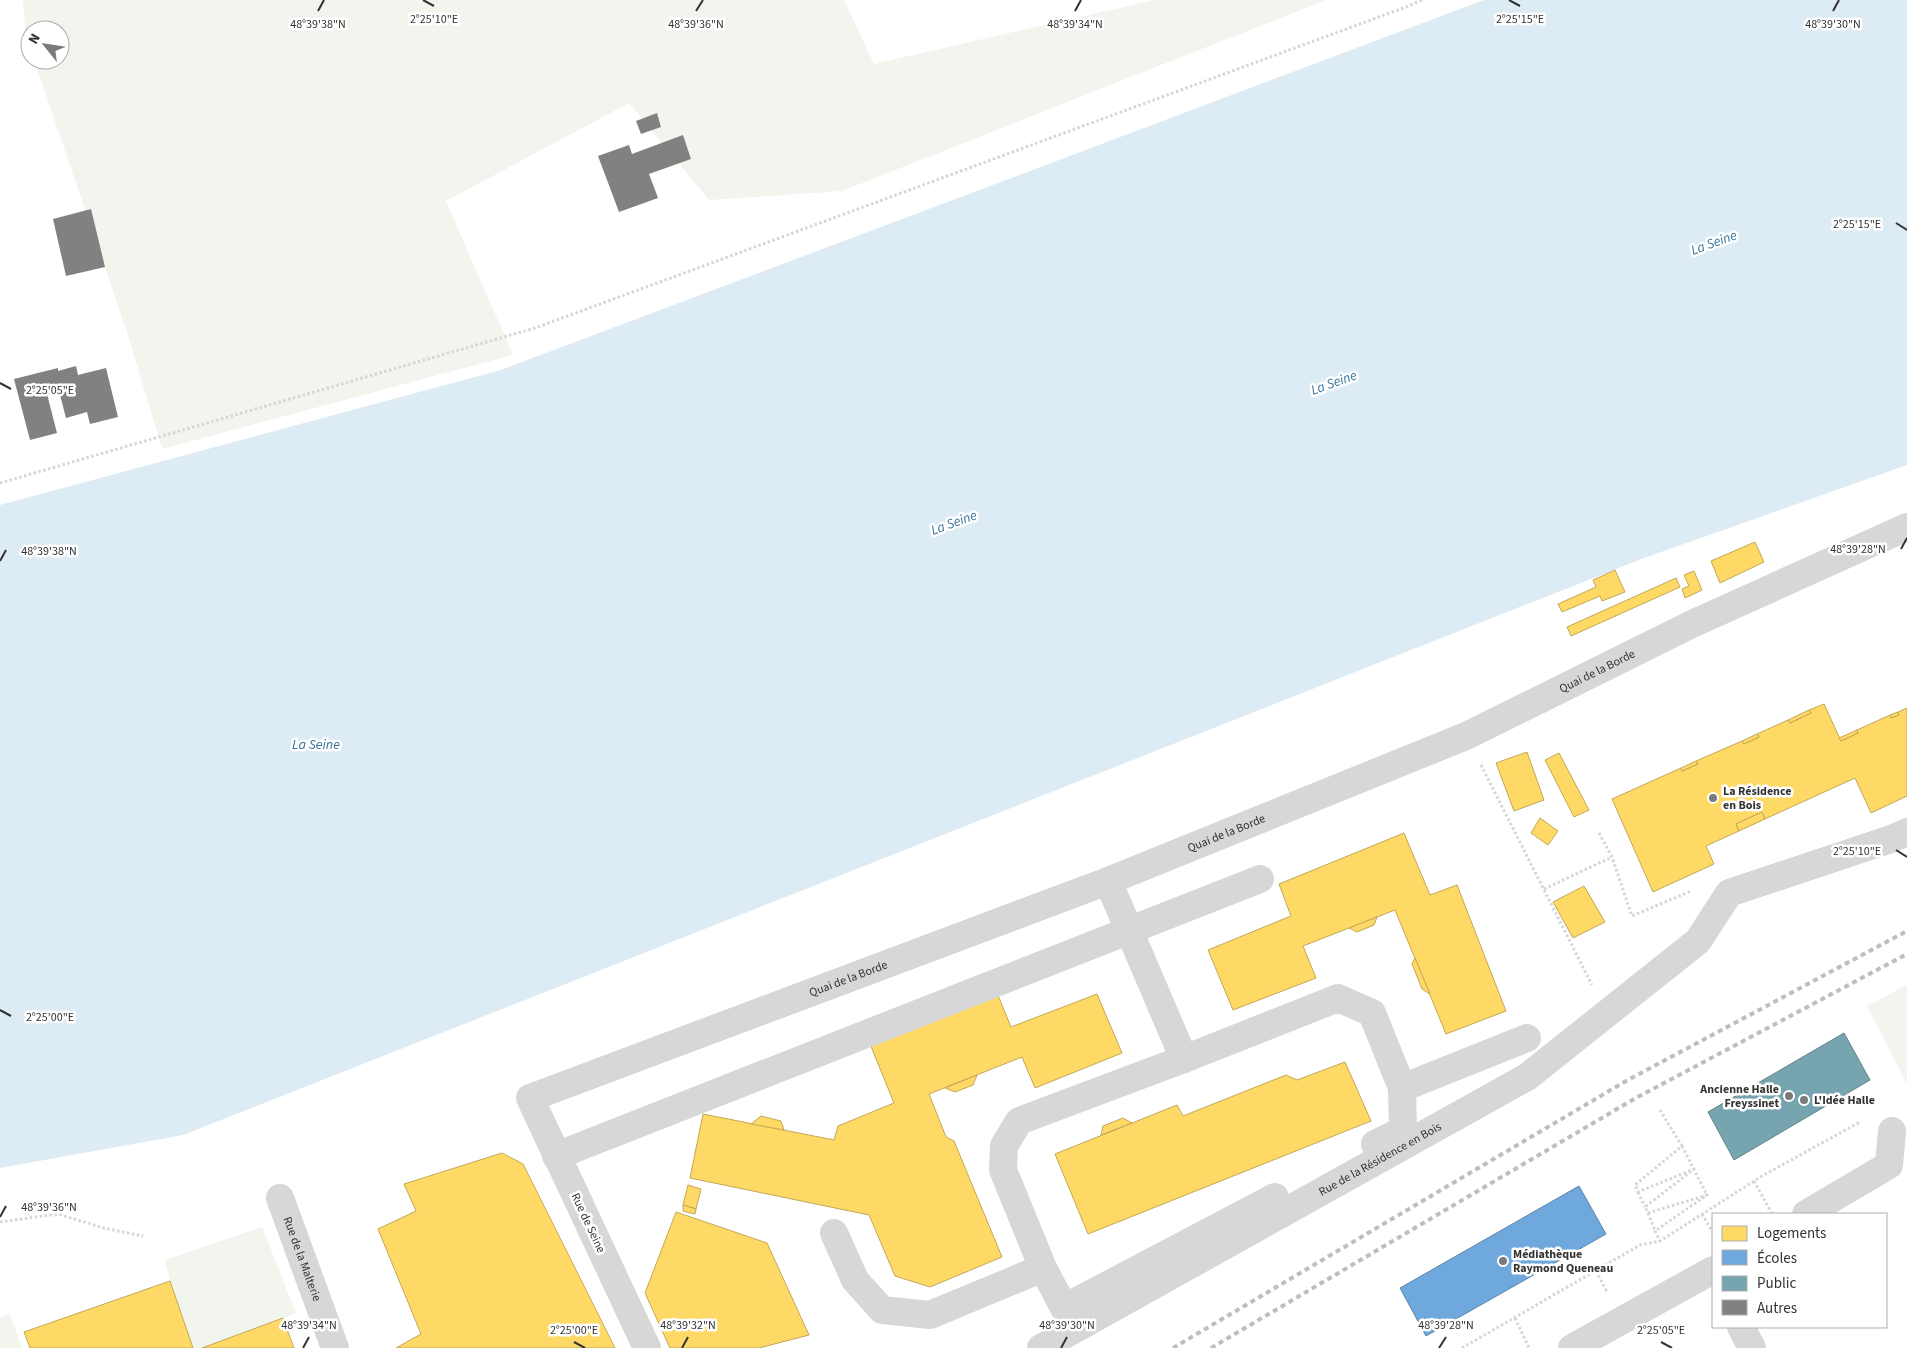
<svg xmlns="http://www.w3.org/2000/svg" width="1907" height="1348" viewBox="0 0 1907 1348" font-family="'Source Sans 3',sans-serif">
	<rect width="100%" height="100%" fill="#fff"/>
	<g fill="#f1f5ed">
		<path d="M23,0H844L874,64L1154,0H1326L842,191L709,200L629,103L446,201L513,355L162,449L127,332L34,60H60V30H30V49L26,39Z"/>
		<path d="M1907,985V1084L1867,1006Z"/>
		<path d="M262,1227L296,1313L202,1348H193L170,1281L165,1260Z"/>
		<path d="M10,1314L22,1348H0V1318Z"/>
	</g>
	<path fill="#dcebf4" d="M1484,0H1907V465L1644,558L183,1135L0,1168V505L501,370Z"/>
	<g fill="#ffd966" stroke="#c2a757">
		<path d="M1755,542L1764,562L1720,583L1711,561Z"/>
		<path d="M1615,570L1625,592L1602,601L1600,596L1562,612L1558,604L1596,587L1593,580Z"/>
		<path d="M1694,571L1702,590L1685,598L1682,589L1689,586L1684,575Z"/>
		<path d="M1676,578L1680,587L1571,636L1567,627Z"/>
		<path d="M1824,704L1841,741L1858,733L1857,730L1890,715L1891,718L1899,715L1898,712L1907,708V796L1871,813L1855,778L1765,819L1762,812L1736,824L1739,831L1706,846L1714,864L1653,892L1612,799L1681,768L1682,771L1698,764L1696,761L1742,741L1744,744L1759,737L1757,734L1788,720L1790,723L1811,713L1809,710Z"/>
		<path d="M1809,710L1811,713L1790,723L1788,720Z"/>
		<path d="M1898,712L1899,715L1891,718L1890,715Z"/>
		<path d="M1857,730L1858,733L1841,741L1839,738Z"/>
		<path d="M1757,734L1759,737L1744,744L1742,741Z"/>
		<path d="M1527,752L1544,800L1514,811L1496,763Z"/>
		<path d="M1559,753L1589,810L1574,817L1545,760Z"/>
		<path d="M1696,761L1698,764L1682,771L1681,768Z"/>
		<path d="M1762,812L1765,819L1739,831L1736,824Z"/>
		<path d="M1540,818L1558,831L1548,845L1531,833Z"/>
		<path d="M1404,833L1430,895L1457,885L1506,1011L1446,1034L1395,910L1303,946L1316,978L1233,1010L1208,950L1291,916L1279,884Z"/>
		<path d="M1584,886L1605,922L1573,938L1553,902Z"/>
		<path d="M1377,917L1374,925L1357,932L1349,928Z"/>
		<path d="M1415,958L1430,994L1422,989L1412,964Z"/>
		<path d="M997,993L1011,1027L1097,994L1122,1053L1035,1088L1022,1057L929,1094L946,1137L954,1141L1002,1257L930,1287L895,1276L869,1215L690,1178L703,1114L834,1140L838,1126L894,1103L870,1044Z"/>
		<path d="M1345,1062L1371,1121L1088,1234L1055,1154L1177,1105L1183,1116L1286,1075L1297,1080Z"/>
		<path d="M977,1075L973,1085L955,1092L945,1088Z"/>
		<path d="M761,1116L781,1121L784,1130L751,1124Z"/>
		<path d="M1123,1118L1132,1123L1101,1135L1103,1126Z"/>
		<path d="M502,1153L523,1164L615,1348H396L421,1334L378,1229L416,1211L404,1184Z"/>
		<path d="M688,1185L701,1189L696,1209L683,1205Z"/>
		<path d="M683,1205L696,1209L695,1214L683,1211Z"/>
		<path d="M676,1212L767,1243L809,1335L759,1348H670L645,1293Z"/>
		<path d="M170,1281L193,1348H30L24,1332Z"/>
		<path d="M283,1318L294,1348H202Z"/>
	</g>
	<path fill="#6fa8dc" stroke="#5d85a9" d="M1579,1186L1606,1234L1426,1336L1400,1288Z"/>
	<path fill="#76a5af" stroke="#62838a" d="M1844,1033L1870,1080L1734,1160L1708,1112Z"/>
	<g fill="#818181">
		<path d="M657,113L661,127L641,134L636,121Z"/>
		<path d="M683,135L691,159L649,174L658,198L619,212L598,156L629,145L632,154Z"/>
		<path d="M91,209L105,267L66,276L53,219Z"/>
		<path d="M76,366L78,375L106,368L118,417L90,424L87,412L66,418L59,391L47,394L57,433L30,440L14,379L58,368V371Z"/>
	</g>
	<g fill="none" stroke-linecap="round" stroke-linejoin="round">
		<g stroke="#d6d6d6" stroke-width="3" stroke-dasharray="2.5 2.5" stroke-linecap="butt">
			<path d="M0,483L535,328L1406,7L1422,0"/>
			<path d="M1481,765L1592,985"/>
			<path d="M1599,833L1612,857L1632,916L1691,891"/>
			<path d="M1544,889L1612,857"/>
			<path d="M1660,1110L1682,1146L1635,1185L1638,1192L1694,1169L1645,1207L1648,1213L1707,1195L1655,1231L1660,1241"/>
			<path d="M1682,1146L1707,1195"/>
			<path d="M1754,1181L1772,1214"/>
			<path d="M1638,1192L1645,1207"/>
			<path d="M1648,1213L1655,1231"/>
			<path d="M1702,1214L1713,1233"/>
			<path d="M0,1222L58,1214L104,1228L143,1236"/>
			<path d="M1596,1271L1607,1292"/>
			<path d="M1515,1318L1529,1348"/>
			<path d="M1462,1348L1640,1245L1660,1241L1762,1176L1860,1122"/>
		</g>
		<g stroke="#d7d7d7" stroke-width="28">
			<path d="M1108,881L1184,1059"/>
			<path d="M1375,1144L1403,1130L1402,1088"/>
			<path d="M556,1156L1260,879"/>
			<path id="s1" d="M280,1198L335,1348"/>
			<path d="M1806,1214L1889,1165L1892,1131"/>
			<path d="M834,1233L855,1280L882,1310L930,1315L1043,1268L1003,1170L1004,1146L1019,1121L1184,1059L1338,998L1372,1013L1402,1088L1527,1038"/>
			<path d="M1043,1268L1064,1308L1275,1197"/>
			<path d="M1741,1327L1752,1348"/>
			<path id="s2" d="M647,1348L530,1098L1108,881L1466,736L1692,624L1907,527"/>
			<path id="s3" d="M1041,1348L1527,1077L1698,941L1729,893L1891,839L1907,832"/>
			<path d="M1572,1348L1713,1270"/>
		</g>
		<g stroke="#bebebe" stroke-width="4" stroke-dasharray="5 4" stroke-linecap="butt">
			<path d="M1173,1348L1626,1081L1907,931"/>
			<path d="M1211,1348L1634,1099L1907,954"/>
		</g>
	</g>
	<path fill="none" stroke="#333" stroke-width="2" d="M423,0L434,6M1509,0L1520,6M318,11L324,0M696,11L703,0M1075,11L1081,0M1833,11L1839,0M1896,223L1907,230M0,383L11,389M1901,549L1907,538M0,561L6,550M1896,850L1907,857M0,1010L11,1016M0,1217L6,1206M574,1342L585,1348M1661,1342L1672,1348M303,1348L309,1337M682,1348L688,1337M1061,1348L1067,1337M1439,1348L1446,1337"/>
	<g fill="#7a7a7a" stroke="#fff" stroke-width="2">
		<circle cx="1713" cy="798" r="5"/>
		<circle cx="1789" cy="1096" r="5"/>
		<circle cx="1804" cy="1100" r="5"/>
		<circle cx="1503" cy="1261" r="5"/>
	</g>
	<g text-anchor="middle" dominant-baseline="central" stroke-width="5" stroke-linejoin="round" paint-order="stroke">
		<g font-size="12" fill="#333" stroke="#fff">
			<text stroke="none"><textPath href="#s2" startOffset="1426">Quai de la Borde</textPath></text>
			<text stroke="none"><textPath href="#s2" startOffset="1021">Quai de la Borde</textPath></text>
			<text stroke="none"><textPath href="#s2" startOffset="616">Quai de la Borde</textPath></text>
			<text stroke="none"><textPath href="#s3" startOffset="388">Rue de la Résidence en Bois</textPath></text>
			<text transform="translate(588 1223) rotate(65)">Rue de Seine</text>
			<text stroke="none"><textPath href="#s1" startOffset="65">Rue de la Malterie</textPath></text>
		</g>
		<g font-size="12" font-weight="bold" fill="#333" stroke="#fff" text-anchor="start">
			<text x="1723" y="791">La Résidence<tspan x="1723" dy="14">en Bois</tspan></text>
			<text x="1779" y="1089" text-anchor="end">Ancienne Halle<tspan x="1779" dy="14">Freyssinet</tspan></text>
			<text x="1814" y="1100">L'Idée Halle</text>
			<text x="1513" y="1254">Médiathèque<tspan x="1513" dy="14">Raymond Queneau</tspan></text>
		</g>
		<g font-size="14" font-style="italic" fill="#3b769b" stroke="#fff">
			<text transform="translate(1714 243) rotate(-20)">La Seine</text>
			<text transform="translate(1334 383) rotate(-20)">La Seine</text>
			<text transform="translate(954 523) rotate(-20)">La Seine</text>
			<text x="316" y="745">La Seine</text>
		</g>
	</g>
	<g font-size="12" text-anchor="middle" fill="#333" stroke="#fff" stroke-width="5" stroke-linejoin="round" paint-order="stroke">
		<text x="434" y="23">2°25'10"E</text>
		<text x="1520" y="23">2°25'15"E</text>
		<text x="696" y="28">48°39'36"N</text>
		<text x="1075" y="28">48°39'34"N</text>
		<text x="1833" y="28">48°39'30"N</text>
		<text x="318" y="28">48°39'38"N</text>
		<text x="1857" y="228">2°25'15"E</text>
		<text x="50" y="394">2°25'05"E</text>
		<text x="1858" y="553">48°39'28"N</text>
		<text x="49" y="555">48°39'38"N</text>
		<text x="1857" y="855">2°25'10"E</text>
		<text x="50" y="1021">2°25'00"E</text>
		<text x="49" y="1211">48°39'36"N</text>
		<text x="309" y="1329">48°39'34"N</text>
		<text x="688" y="1329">48°39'32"N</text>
		<text x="1067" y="1329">48°39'30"N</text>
		<text x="1446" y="1329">48°39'28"N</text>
		<text x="574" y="1334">2°25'00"E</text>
		<text x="1661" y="1334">2°25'05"E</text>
	</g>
	<rect x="1712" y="1213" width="175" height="115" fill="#ffffff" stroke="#adadad"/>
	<rect x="1722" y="1226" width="25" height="15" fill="#ffd966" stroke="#adadad"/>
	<text x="1757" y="1238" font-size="15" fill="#333333">Logements</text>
	<rect x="1722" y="1250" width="25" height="15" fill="#6fa8dc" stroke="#adadad"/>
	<text x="1757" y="1263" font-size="15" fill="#333333">Écoles</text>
	<rect x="1722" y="1276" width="25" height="15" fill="#76a5af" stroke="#adadad"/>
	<text x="1757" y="1288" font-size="15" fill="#333333">Public</text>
	<rect x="1722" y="1300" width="25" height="15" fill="#818181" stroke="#adadad"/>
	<text x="1757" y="1313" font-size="15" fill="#333333">Autres</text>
	<g transform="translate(45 45) rotate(300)"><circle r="24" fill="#ffffff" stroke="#adadad"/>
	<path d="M0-4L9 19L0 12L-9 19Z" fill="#7a7a7a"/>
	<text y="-8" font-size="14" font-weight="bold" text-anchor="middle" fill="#333333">N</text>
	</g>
</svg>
